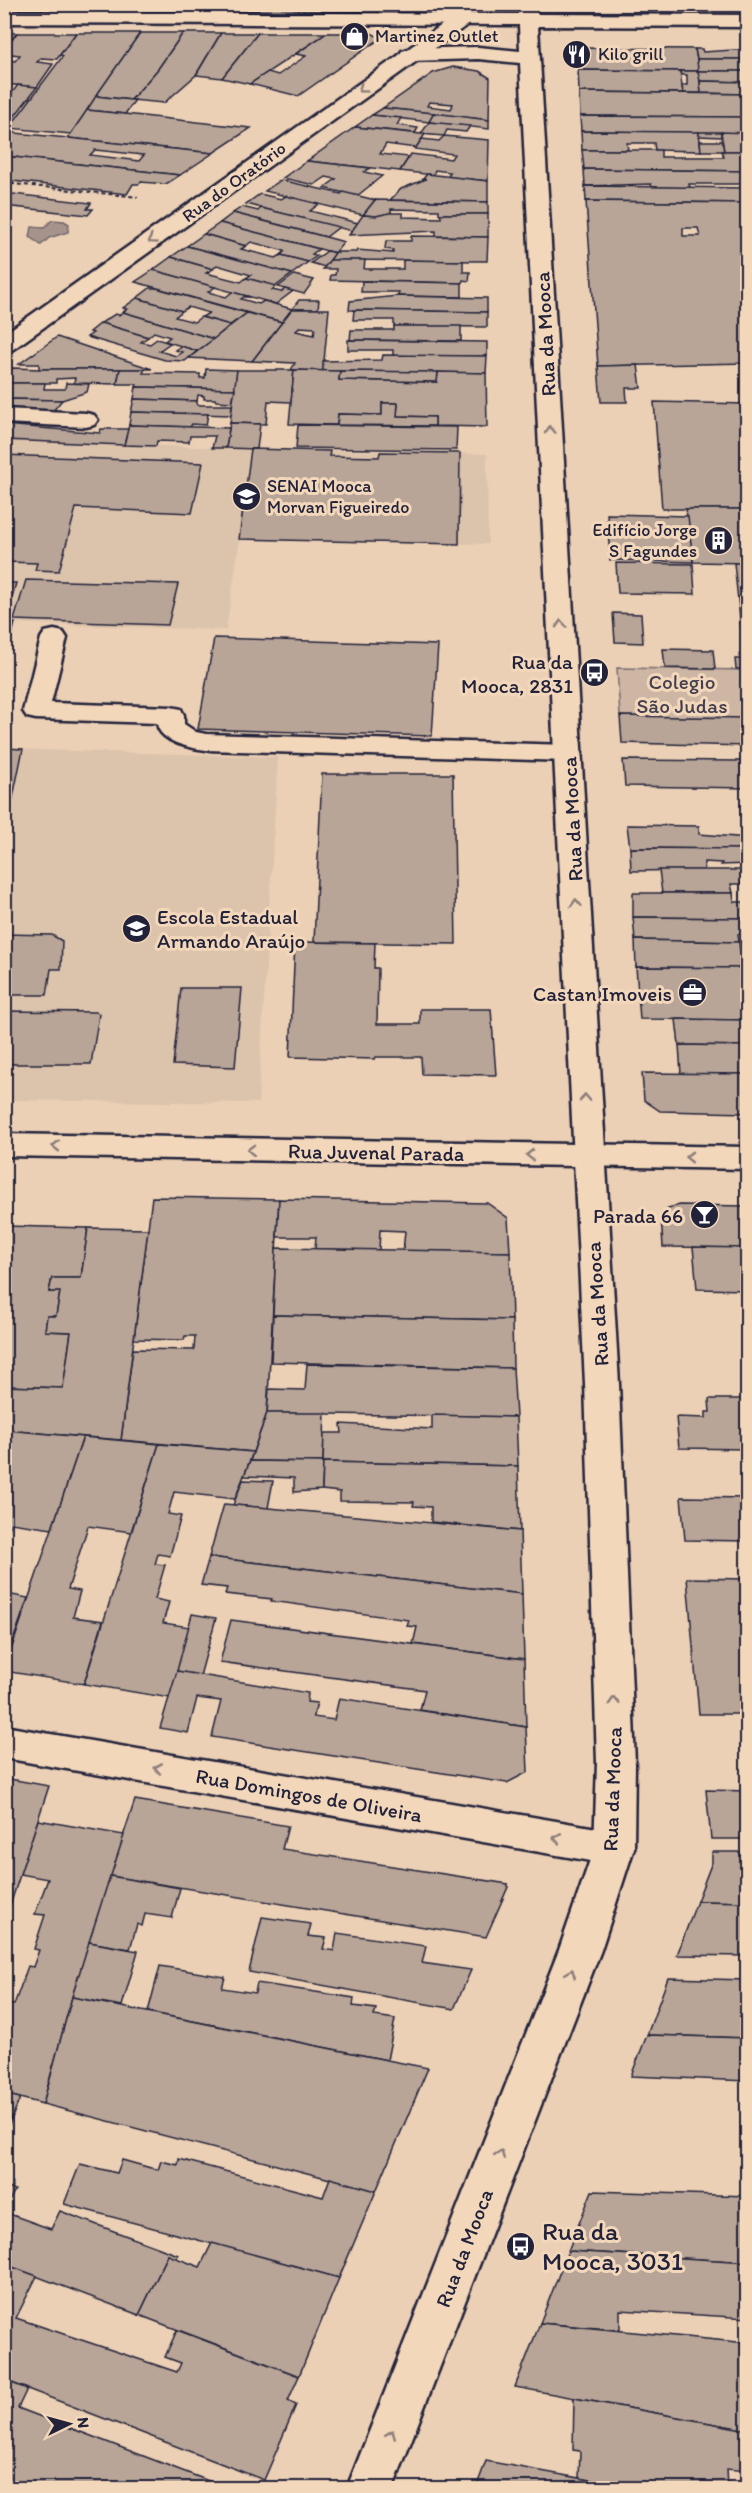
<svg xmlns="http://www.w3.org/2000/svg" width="752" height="2493" viewBox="0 0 752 2493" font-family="Itim,sans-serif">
	<rect width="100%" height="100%" fill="#ebd0b5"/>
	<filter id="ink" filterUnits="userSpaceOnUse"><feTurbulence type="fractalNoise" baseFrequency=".0167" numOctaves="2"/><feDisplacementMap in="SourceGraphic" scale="12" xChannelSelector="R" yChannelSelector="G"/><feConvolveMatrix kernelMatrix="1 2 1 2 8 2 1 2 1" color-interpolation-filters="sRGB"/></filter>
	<g filter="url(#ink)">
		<g fill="#dcc3ac">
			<path d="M5,440L226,448L487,454L488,544L240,539L226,630L5,623Z"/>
			<path d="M5,749L278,757L258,1103L5,1100Z"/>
		</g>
		<g fill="#cdb6a3" stroke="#786c6f" stroke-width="1.5">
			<path d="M5,4H474L480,8L478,10L5,9Z"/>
			<path d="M617,668L747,670V718L620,716Z"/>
		</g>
		<path fill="#a6948c" stroke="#71666c" stroke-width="1.5" d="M52,220L64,221L69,224L68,232L49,238L41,245L30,237L32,227L44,228Z"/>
		<g fill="#b8a597" stroke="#22223b" stroke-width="1.5" fill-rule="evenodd">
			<path d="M4,33H17L4,49Z"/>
			<path d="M17,33H76L57,59L41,58L37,62L53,64L37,87L4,84V60L15,61L20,55L4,53V49Z"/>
			<path d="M76,33H140L71,134L9,128L63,56L60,55Z"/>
			<path d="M140,33H183L158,69L131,100L96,96Z"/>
			<path d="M183,33H221L196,75L164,103L131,100L158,69Z"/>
			<path d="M221,33H258L222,78L196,75Z"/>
			<path d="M258,33H327L250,84L222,78Z"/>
			<path d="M327,33H371L381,38L298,96L250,84L268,72L278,75L306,56L296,54Z"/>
			<path d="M577,48L695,49L699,71L578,70Z"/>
			<path d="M695,49H702L703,52L748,49V59H697Z"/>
			<path d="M697,59H748V71H698Z"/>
			<path d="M453,67L479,71L490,78L489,120L383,108L433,73ZM429,102L453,104L451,109L427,106Z"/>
			<path d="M578,70L680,71L683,93L579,92Z"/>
			<path d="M680,71H699L701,93H683L682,85H687V75H681Z"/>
			<path d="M698,71H748V82L700,81Z"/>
			<path d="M700,81L748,82V94L701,93Z"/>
			<path d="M18,85L37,87L4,130V103Z"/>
			<path d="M579,92L748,94V117L580,116Z"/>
			<path d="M96,96L131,100H135L125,114L87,110Z"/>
			<path d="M383,108L434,113L429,122L372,115Z"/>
			<path d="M87,110L125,114L251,128L213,153L68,138Z"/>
			<path d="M434,113L489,120V129L429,122Z"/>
			<path d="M372,115L401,118L397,125L418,128L415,133L355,127Z"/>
			<path d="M580,116L748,117V133L581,131Z"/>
			<path d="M429,122L470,126L466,132L447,130L444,136L421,134Z"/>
			<path d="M355,127L421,134H425L416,148L386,144L380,154L409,157L400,171L307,161Z"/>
			<path d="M581,131L699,132L701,151L655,150L654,143H627L628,150H582Z"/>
			<path d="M4,132L68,138L213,153L180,175L4,156ZM95,150L144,155L139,161L90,155Z"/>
			<path d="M699,132H721V137L699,136Z"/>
			<path d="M721,132L748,133V151H724Z"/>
			<path d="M444,136L489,140L488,181L448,177L450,172L435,170L433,175L400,171L411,154L451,159L454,154L415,149L422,139L439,141Z"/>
			<path d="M700,141H722L724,151H701Z"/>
			<path d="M582,150H661V157H724L722,151H748V171L584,169Z"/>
			<path d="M4,156L180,175L166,184L141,182L139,184H133L127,194L4,180Z"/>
			<path d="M307,161L370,168L364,172L382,176L357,196L324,188L336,179L326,177L314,185L283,178Z"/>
			<path d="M584,169L748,171V184H689L690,188L652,187L651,184L585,186Z"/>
			<path d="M427,174L488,181V202L390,200L401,189L426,179H423Z"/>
			<path d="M281,180L341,194L343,192L375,200L363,215L265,191Z"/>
			<path d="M585,186L748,188V203L586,201Z"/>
			<path d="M4,193L91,203L87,209H93L88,215L4,206Z"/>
			<path d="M260,194L281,199L286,196L319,204L310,211L358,223L352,231L246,204Z"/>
			<path d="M375,200L488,202V214H439V210L391,209V213L376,216L363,215Z"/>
			<path d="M586,201L748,203V363L598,366ZM683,228H698L700,236H683Z"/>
			<path d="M242,207L258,211L261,208L339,227L326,237L233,213Z"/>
			<path d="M233,213L326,237L344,242L335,253L220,223Z"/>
			<path d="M389,213H403V217L441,218V214H488V237L436,236V231L349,235L363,215L376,216Z"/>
			<path d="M220,223L319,249L312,254L317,256L308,262L281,255L285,251L251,242L246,246L204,234Z"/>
			<path d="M204,234L246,246L241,249L276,258L281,255L308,262L292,274L187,246Z"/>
			<path d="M411,236L488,237L487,261L330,260L335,252H357V250L393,253V250L385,249L386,241H411Z"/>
			<path d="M187,246L292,274L276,286L246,278L251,275L217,265L213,269L171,257Z"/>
			<path d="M327,251L335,253L325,267L311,263Z"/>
			<path d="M171,257L213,269L206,273L241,282L246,278L276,286L272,290L281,292L285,289L293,291L276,304L153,270Z"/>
			<path d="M330,260H365L364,269H403V260L463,261V272H470L469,281L463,280L462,283L330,280L331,275H335L336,269H323Z"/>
			<path d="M153,270L215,287L208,292L226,297L232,292L251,297H244L241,299L259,304L264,301L292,309L282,322L135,282Z"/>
			<path d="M294,275L314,280L304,294L278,287Z"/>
			<path d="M362,281L462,283V297L398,296L399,292H361Z"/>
			<path d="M150,288H156L247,313L230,325L202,317L209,313L188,307L182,311L137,298Z"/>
			<path d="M398,296L487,298V312L349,310L350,301Z"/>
			<path d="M137,298L182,311L175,317L194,322L201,317L230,325L214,339L123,312L127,309L123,308Z"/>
			<path d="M299,300H319L318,309H292Z"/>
			<path d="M292,309H329L323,371L291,370L295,363L252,361ZM299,327L315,328L314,335L296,331Z"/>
			<path d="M354,310L487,312V327L394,326V320H353Z"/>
			<path d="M123,312L214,339L197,351L165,341L170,337L154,332L148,337L101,323L115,314L119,315Z"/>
			<path d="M247,313L282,322L252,361L189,358Z"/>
			<path d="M101,323L148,337L141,342L150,344L157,339L170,343L159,351L176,356L182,352L175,350L181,346L197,351L185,361L165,360L87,337L93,333L90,332Z"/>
			<path d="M394,326H461V341L350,340L351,330H394Z"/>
			<path d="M57,337L152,369H39V364H19Z"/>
			<path d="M348,340L487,342V356H393V350H348Z"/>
			<path d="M383,355L487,356L486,373L323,371V361L382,360Z"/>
			<path d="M638,365L641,388H626L627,402H601L598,366Z"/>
			<path d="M13,368L39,369H120L117,384L74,383L75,378L56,379V383H4V374Z"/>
			<path d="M120,369H145L143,373L200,374V378H205L206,369L237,370L235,389L136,387L137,384H117Z"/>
			<path d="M237,370H294L291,402L268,401L266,424L230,423Z"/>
			<path d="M294,370L340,371L339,380L437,382L438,372L486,373L487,427L435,426V417L397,416L398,403H382V415L338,414L337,425L289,424Z"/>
			<path d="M340,371L438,372L437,382L339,380Z"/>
			<path d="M4,383H45L44,389H65L66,383L89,384L87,392L62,400L4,399Z"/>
			<path d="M136,387L235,389L232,402L216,401L215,399H204V396L198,395L197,401L134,399Z"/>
			<path d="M4,399L62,400L52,412L4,410Z"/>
			<path d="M134,399L197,401V405H232L231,415L131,412Z"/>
			<path d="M654,402L748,404V509H662Z"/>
			<path d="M382,403H398L397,416L435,417V426L337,425L338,414L382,415Z"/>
			<path d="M131,412L208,414L206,425L192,424L190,427L129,425Z"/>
			<path d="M230,423L260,424L257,449L226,448Z"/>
			<path d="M4,425L100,433L101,429H129L124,445L4,440Z"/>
			<path d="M129,425L229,428L226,448H212L215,436H190L189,442L157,441L156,446L124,445Z"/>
			<path d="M298,425L457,427L456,450L296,448Z"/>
			<path d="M251,449L330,451L329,456L379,457L380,452L460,453L459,544L239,539Z"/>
			<path d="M4,455L203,463L192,513L76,508L59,571L35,570L37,563L7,562L4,572Z"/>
			<path d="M686,509H748V530H744L748,563L693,562Z"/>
			<path d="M607,514L688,516L693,562L610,560Z"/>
			<path d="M616,563L693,564L695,594L618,593Z"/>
			<path d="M734,563H748V628H741Z"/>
			<path d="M26,580L178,584L168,625L14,620Z"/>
			<path d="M4,583H16L9,608L4,607Z"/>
			<path d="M613,613L641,614L643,643L615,642Z"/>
			<path d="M4,623H15L4,667Z"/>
			<path d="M214,638L438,645L432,736L198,729Z"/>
			<path d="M663,649L713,650L715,669L665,668Z"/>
			<path d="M743,651H748V669H736L735,659H744Z"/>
			<path d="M620,716L748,718V746L622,743Z"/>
			<path d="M4,748L23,749L4,841Z"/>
			<path d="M623,760L740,761L741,765H748V788L625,786Z"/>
			<path d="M322,774H453L456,944L314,942Z"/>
			<path d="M627,825L699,826V834L748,838V849L630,848Z"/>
			<path d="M630,848L748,849V864L721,865L722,863L704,862V870L631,871Z"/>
			<path d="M659,870H748V893L744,884H731L733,893H662Z"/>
			<path d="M633,893H733L734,902H748V918L633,917Z"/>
			<path d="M633,917L748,918V934H738L739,942L635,940Z"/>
			<path d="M4,934L52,935L62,941L61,969H51L47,995H4Z"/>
			<path d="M635,940L739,942L740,951H748V968L636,967Z"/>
			<path d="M295,942L375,943L374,968H378L377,1024H420V1009H491L496,1075L422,1074L421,1057H376L375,1059L290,1057Z"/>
			<path d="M636,967L748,968V1020L640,1019Z"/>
			<path d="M181,988H242L235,1067L173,1065Z"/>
			<path d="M4,1011L96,1012L99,1014L91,1064H4Z"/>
			<path d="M676,1019L748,1020V1046L679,1045Z"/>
			<path d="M679,1045L748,1046V1074H681Z"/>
			<path d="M642,1073L748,1074V1113L660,1111L644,1100Z"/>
			<path d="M152,1197L279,1199L267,1413L253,1452L121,1440L133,1349L194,1350L195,1336H185L184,1340L134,1339Z"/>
			<path d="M279,1199L487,1203L508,1218L510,1252L403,1251L405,1231L380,1230L379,1250L315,1249L316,1237H277Z"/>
			<path d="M680,1205L748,1206V1248L663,1247L661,1215L668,1208Z"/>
			<path d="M4,1226L88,1228L81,1278H52L49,1292H60L56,1316H47L45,1331L71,1332L63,1388L4,1386Z"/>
			<path d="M88,1228L148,1229L121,1440L4,1430V1386L63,1388L71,1332L45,1331L47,1316H56L60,1292H49L52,1278H81Z"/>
			<path d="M693,1247L748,1248V1290L697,1289Z"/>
			<path d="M276,1248L510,1252L512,1320L273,1315Z"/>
			<path d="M273,1315L512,1320L513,1368L271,1362Z"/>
			<path d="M740,1334H748V1399H747Z"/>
			<path d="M307,1364L513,1368L516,1417L267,1413L269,1389L305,1390Z"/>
			<path d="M709,1399H748V1449L679,1448L676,1417L706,1418V1412H710Z"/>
			<path d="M267,1413H325L323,1462L250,1461Z"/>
			<path d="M432,1415L516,1417L518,1466L323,1462L324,1433H342L341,1424L432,1429Z"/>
			<path d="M6,1430L83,1437L52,1529L11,1523L4,1542Z"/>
			<path d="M83,1437L159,1444L131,1532L88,1526L68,1589L80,1591L73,1617L103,1621L84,1684L4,1671Z"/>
			<path d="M159,1444L253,1452L235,1499L174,1492L168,1514L181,1516L170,1556L158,1554L155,1564L165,1565L155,1599L169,1602L163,1623L190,1627L170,1698L84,1684Z"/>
			<path d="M250,1461L323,1462L322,1490L294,1492V1478L244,1476Z"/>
			<path d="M323,1462L518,1466L520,1531L431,1522V1507L413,1506L414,1502L340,1501V1492L322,1490Z"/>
			<path d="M243,1480L273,1481L268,1508L233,1505Z"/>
			<path d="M681,1497L748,1498V1541L685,1540Z"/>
			<path d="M224,1504L520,1531L522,1594L209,1557Z"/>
			<path d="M209,1557L522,1594L524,1659L413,1644L417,1627L407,1626L409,1620L271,1601L272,1599L225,1594L227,1588L201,1585Z"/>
			<path d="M687,1578L748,1579V1714H699Z"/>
			<path d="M4,1589H9L7,1594L28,1598L4,1666Z"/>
			<path d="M192,1614L216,1618L200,1676L177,1671Z"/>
			<path d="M231,1620L524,1659L526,1727L420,1710L425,1690L220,1662Z"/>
			<path d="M177,1671L308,1693L307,1702L317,1703L313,1717L334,1720L339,1698L526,1727L528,1772L507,1783L212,1737L221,1701L197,1698L188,1733L160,1728Z"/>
			<path d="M4,1778L49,1786L5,1921H4Z"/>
			<path d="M706,1790L748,1791V1839H711Z"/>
			<path d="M135,1800L288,1826L282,1849L508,1884V1887L486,1937L110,1876Z"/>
			<path d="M38,1820L124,1835L72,1997L43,2104L4,2094V2004L14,2005L28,1966L33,1967L39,1950L34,1949L45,1915L35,1914L48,1879L20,1874Z"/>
			<path d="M712,1852H748V1902L697,1901L712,1862Z"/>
			<path d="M110,1876L180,1888L172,1918L145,1914L142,1926L137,1924L130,1949L89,1942Z"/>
			<path d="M697,1901L748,1902V1956L677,1955Z"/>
			<path d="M262,1917L311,1924L308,1936L326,1938L323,1949L334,1951L337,1933L426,1946L422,1963L471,1970L454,2009L249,1972Z"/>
			<path d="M89,1942L138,1951L122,2006L72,1997Z"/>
			<path d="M160,1966L225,1977L222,1988L255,1993L257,1983L354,1998L353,2006L376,2009L374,2016L395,2019L387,2060L148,2012Z"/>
			<path d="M668,1978L748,1980V2038L647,2035Z"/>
			<path d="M72,1997L387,2060L428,2068L376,2191L43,2104Z"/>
			<path d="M647,2035L748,2038V2081L631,2076Z"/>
			<path d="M4,2094L20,2098L4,2137Z"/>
			<path d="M179,2159L323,2197L330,2178L376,2191L339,2278L64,2204L80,2164L117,2173L122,2160L158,2170L161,2161L178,2165Z"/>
			<path d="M4,2187L15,2190L4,2210Z"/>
			<path d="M592,2191L748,2196V2262L568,2251Z"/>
			<path d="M60,2211L178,2255L176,2259L168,2255L139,2315L4,2264V2212L51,2229Z"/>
			<path d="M212,2243L339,2278L299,2376L139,2315L168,2255L200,2267Z"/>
			<path d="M568,2251L748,2262V2318L620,2310V2330L540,2323Z"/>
			<path d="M4,2264L37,2276L16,2318L177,2372L181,2363L165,2357L177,2330L299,2376L288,2401L296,2405L264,2480L4,2380Z"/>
			<path d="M540,2323L748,2343V2430L515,2387Z"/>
			<path d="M4,2380L27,2389L18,2408L227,2488H4Z"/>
			<path d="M574,2398L748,2430V2471L726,2469L727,2488H636L579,2478L580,2451L573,2450Z"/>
			<path d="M486,2461L579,2478L636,2488H476Z"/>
		</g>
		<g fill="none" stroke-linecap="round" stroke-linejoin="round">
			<defs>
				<g id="minor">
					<path d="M463,13L470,15L472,19L470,23L12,350L4,352V334L456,15Z"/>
					<path d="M4,409L86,413L94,415L98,420L94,425L86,427L4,423Z"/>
					<path d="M54,630L63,632L67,638L51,703L171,707L181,709L184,715V724L196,732L206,734L568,745L578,747L582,753L578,759L568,761L206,750C190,748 159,742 157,723L36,719L27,717L23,711L41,638L45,632Z"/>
					<path d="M4,1134L748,1147V1169L4,1156Z"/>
					<path d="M4,1726L614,1831L628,1836L634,1848L628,1860L614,1865L4,1758Z"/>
				</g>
				<path id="major" d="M518,4H536L537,14L748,15V27L538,26L619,1384L635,1763L634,1848L601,1950L393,2488H347L559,1950L594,1848L597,1763L585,1384L520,63L478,59L409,61L402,59L399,55L402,51L409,49L478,47L520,51L519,25L4,23V11L518,14Z"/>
			</defs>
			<use href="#minor" stroke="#22223b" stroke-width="5"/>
			<use href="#major" stroke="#22223b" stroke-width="5"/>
			<path stroke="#22223b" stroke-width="2" stroke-dasharray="4 3" stroke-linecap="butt" d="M4,183L138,197"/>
			<use href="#minor" fill="#f3d7ba" fill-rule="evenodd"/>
			<use href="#major" fill="#f3d7ba" fill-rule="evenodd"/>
		</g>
		<defs><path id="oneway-chevron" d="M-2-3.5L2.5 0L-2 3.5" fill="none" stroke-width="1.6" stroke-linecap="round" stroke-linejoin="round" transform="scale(1.5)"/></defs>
		<g stroke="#8a7c7a">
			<use href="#oneway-chevron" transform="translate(362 89) rotate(144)"/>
			<use href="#oneway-chevron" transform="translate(152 240) rotate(145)"/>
			<use href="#oneway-chevron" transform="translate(550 430) rotate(-93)"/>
			<use href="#oneway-chevron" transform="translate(561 624) rotate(-93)"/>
			<use href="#oneway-chevron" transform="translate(576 903) rotate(-93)"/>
			<use href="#oneway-chevron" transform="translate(585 1098) rotate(-93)"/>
			<use href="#oneway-chevron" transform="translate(56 1146) rotate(-179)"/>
			<use href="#oneway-chevron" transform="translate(251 1150) rotate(-179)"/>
			<use href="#oneway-chevron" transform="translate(530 1155) rotate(-179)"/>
			<use href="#oneway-chevron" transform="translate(689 1157) rotate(-179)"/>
			<use href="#oneway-chevron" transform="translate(614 1701) rotate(-92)"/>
			<use href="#oneway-chevron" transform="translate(158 1768) rotate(-170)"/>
			<use href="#oneway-chevron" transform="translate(557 1838) rotate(-170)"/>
			<use href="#oneway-chevron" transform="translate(571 1973) rotate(-69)"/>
			<use href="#oneway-chevron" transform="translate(500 2154) rotate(-69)"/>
			<use href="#oneway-chevron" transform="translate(391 2434) rotate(-69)"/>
		</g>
	</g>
	<defs>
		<symbol id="shop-disc" viewBox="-11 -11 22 22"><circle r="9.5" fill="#22223b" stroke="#f3d7ba"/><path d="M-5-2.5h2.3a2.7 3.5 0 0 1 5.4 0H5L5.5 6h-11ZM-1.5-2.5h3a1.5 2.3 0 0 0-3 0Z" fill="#fff"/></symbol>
		<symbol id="restaurant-disc" viewBox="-11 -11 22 22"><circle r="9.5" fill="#22223b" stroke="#f3d7ba"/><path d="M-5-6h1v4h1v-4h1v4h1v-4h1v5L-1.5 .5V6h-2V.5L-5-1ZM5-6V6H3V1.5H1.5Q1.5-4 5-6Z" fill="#fff"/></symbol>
		<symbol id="university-disc" viewBox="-11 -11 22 22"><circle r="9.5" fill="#22223b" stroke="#f3d7ba"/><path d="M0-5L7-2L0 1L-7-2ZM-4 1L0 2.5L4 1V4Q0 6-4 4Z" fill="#fff"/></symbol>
		<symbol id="building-disc" viewBox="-11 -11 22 22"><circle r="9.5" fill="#22223b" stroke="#f3d7ba"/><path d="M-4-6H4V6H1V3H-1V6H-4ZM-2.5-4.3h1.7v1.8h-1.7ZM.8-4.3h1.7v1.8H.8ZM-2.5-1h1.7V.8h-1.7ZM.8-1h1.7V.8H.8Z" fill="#fff"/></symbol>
		<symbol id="bus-disc" viewBox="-11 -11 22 22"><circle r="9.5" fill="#22223b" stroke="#f3d7ba"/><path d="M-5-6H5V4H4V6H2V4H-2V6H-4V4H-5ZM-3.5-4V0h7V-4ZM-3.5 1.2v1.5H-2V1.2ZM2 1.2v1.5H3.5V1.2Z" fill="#fff"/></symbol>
		<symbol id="school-disc" viewBox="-11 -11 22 22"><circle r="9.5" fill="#22223b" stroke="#f3d7ba"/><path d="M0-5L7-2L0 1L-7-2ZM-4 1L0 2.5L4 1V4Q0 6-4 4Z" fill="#fff"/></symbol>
		<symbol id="office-disc" viewBox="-11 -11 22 22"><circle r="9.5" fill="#22223b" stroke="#f3d7ba"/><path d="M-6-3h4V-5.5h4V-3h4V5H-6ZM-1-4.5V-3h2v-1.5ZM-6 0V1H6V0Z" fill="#fff"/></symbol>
		<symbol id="bar-disc" viewBox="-11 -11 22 22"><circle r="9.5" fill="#22223b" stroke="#f3d7ba"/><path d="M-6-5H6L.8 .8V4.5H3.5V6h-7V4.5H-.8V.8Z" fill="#fff"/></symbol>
	</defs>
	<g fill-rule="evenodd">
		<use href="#shop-disc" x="338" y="20" width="33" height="33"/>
		<use href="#restaurant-disc" x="560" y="38" width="33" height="33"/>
		<use href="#university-disc" x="230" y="480" width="33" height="33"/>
		<use href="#building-disc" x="702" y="524" width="33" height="33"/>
		<use href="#bus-disc" x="578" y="656" width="33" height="33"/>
		<use href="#school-disc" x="120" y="912" width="33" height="33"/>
		<use href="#office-disc" x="676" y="976" width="33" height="33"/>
		<use href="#bar-disc" x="688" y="1198" width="33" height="33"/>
		<use href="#bus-disc" x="504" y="2230" width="33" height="33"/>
	</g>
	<g text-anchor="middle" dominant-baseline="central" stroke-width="6" stroke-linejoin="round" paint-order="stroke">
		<g font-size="18" fill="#22223b" stroke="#f3d7ba" text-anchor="start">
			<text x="375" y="36">Martinez Outlet</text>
			<text x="598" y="54">Kilo grill</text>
			<text x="267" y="486">SENAI Mooca<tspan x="267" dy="21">Morvan Figueiredo</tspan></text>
			<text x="697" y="530" text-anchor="end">Edifício Jorge<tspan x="697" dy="21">S Fagundes</tspan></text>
		</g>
		<g font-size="18" fill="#22223b" stroke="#f3d7ba">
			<text transform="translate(234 182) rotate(-36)">Rua do Oratório</text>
		</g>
		<g font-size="21" fill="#22223b" stroke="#f3d7ba">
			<text transform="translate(545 334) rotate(-93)">Rua da Mooca</text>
			<text transform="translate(572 819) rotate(-93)">Rua da Mooca</text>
			<text transform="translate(376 1152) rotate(1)">Rua Juvenal Parada</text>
			<text transform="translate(597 1304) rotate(-94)">Rua da Mooca</text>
			<text transform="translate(612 1789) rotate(-88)">Rua da Mooca</text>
			<text transform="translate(309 1795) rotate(10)">Rua Domingos de Oliveira</text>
			<text transform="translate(464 2248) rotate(-69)">Rua da Mooca</text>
		</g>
		<g font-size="21" fill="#22223b" stroke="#f3d7ba" text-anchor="end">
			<text x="573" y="661">Rua da<tspan x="573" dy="24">Mooca, 2831</tspan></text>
			<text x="157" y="916" text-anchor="start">Escola Estadual<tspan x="157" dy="24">Armando Araújo</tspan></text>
			<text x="672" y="993">Castan Imoveis</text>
			<text x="683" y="1215">Parada 66</text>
		</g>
		<g font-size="21" fill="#444050" stroke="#f3d7ba">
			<text x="682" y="681">Colegio<tspan x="682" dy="24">São Judas</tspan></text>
		</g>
		<g font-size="26" fill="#22223b" stroke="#f3d7ba" text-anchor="start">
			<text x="542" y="2231">Rua da<tspan x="542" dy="30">Mooca, 3031</tspan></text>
		</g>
	</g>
	<rect width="752" height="2493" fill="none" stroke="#f3d7ba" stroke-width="24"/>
	<rect x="12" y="12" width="728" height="2469" fill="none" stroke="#22223b" stroke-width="2" filter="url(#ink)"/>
	<g transform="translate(69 2424) rotate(85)" stroke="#f3d7ba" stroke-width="4.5" paint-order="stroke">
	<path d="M0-4.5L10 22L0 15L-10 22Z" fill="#22223b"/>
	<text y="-9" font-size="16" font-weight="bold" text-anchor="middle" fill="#22223b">N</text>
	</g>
</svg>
